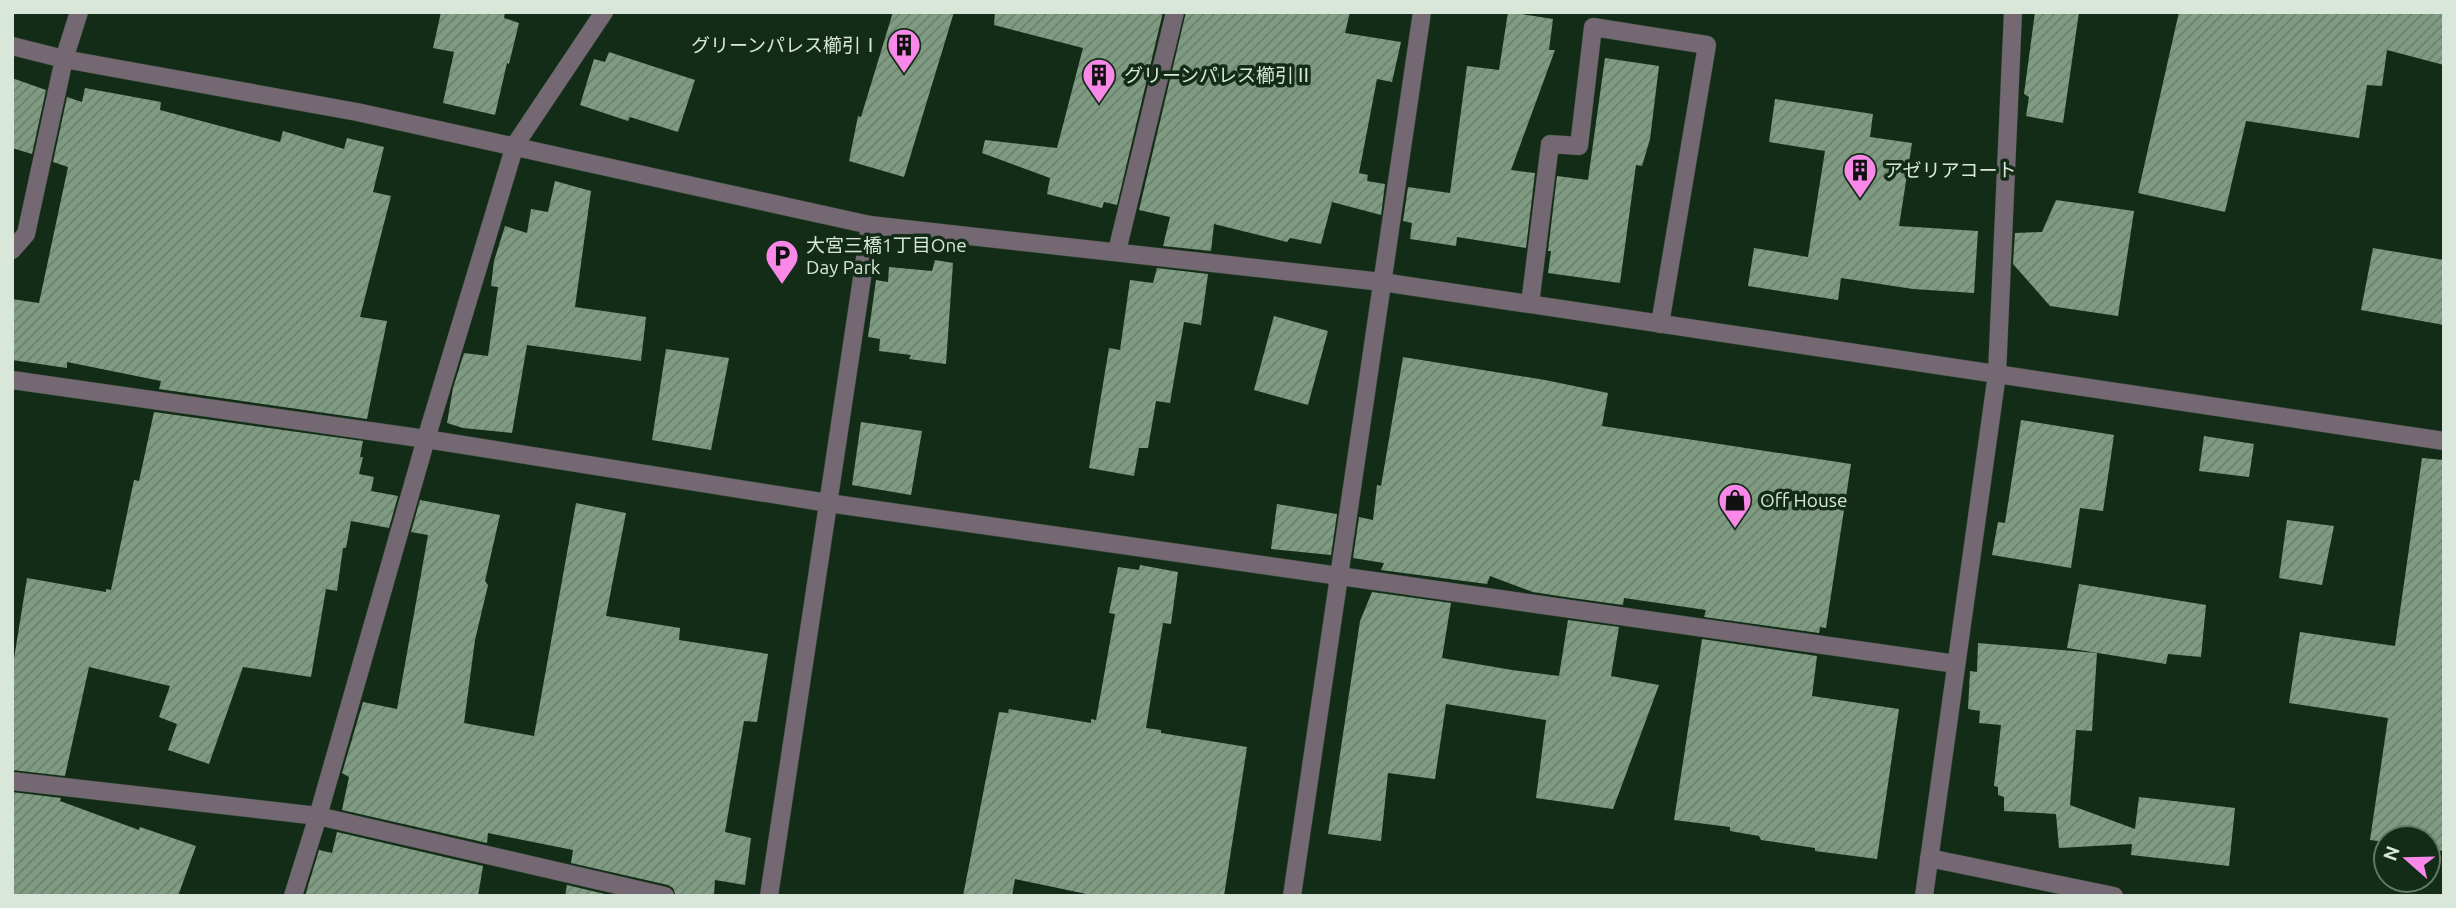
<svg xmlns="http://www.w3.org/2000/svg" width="2456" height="908" viewBox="0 0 2456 908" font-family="Ubuntu,'Noto Sans JP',sans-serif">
	<defs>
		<pattern id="building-hatch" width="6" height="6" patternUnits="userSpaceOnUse" patternTransform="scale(1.75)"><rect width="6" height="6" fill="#7f9b82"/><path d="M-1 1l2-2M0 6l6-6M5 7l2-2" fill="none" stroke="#6c816e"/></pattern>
	</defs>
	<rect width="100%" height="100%" fill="#132c17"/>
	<g fill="url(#building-hatch)">
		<path d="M441,12H505L504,18L519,23L509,64L507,63L495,115L443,103L454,52L433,48Z"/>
		<path d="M893,12H954L904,177L849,161L858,116L861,117Z"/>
		<path d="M995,12H1163L1117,205L1104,202L1102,208L1047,194L1050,178L982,153L985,140L1057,148L1083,48L994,25Z"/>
		<path d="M1186,12H1350L1345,33L1401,42L1392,82L1377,79L1359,173L1368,175L1367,181L1385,184L1381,215L1332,202L1321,244L1290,238L1287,242L1214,224L1211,251L1163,246L1170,217L1139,210Z"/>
		<path d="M1508,12L1553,19L1549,50H1555L1511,170L1535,173L1526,248L1457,237L1456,246L1410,239L1412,223L1403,221L1408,187L1450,193L1467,66L1499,70Z"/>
		<path d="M2035,12H2079L2063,123L2026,116L2029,97L2024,94Z"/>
		<path d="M2179,12H2444V65L2387,50L2382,86L2367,85L2359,138L2246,121L2225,212L2138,193Z"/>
		<path d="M609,52L695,80L678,132L630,117L628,121L580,105L594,59L605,62Z"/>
		<path d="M1605,58L1659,66L1650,139L1642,166L1636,165L1620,283L1548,273L1551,251H1548L1557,176L1588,180Z"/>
		<path d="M12,78L46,90L32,154L12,148Z"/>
		<path d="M85,88L161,102L160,110L280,142L283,131L344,149L347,138L384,147L373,192L391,196L360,317L387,321L367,419L159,389L161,381L67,362V368L12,360V299L39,303L68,167L53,162L67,97L82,102Z"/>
		<path d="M1775,99L1873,114L1870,137L1912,143L1899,226L1978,231L1974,293L1913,289L1841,278L1838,300L1748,286L1754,248L1808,257L1825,151L1769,142Z"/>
		<path d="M555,181L591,191L575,307L646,317L641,361L527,345L512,433L463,428L447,423L453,388L464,353L488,356L498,287L491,286L494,261L505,226L527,233L531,209L548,212Z"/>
		<path d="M2056,200L2134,211L2118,316L2050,306L2013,264L2015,233L2042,232Z"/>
		<path d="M2373,248L2444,260V325L2361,310Z"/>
		<path d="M935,260L953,263L946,364L909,359L911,355L879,351L880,339L868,337L876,280L888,282L889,267L932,271Z"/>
		<path d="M1157,268L1208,274L1201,325L1184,322L1170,403L1156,401L1148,448H1139L1134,476L1089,468L1109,348L1120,350L1130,280L1153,283Z"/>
		<path d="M1274,316L1328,331L1308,405L1254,390Z"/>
		<path d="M666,349L729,358L711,450L652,440Z"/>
		<path d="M1403,357L1545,380L1608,393L1602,426L1851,464L1826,628L1820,627L1819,633L1704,617L1706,610L1624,598L1623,605L1572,598L1533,592L1490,576L1487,584L1381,570L1384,563L1353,558L1359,517L1373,520L1377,485L1381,486Z"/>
		<path d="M154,412L363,441L360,457H363L359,474L374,477L371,491L398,496L389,528L351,521L346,548H343L337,591L326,589L311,677L243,667L209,764L168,750L177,724L159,717L170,686L89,667L65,776L12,770V671L27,578L106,592V589L111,590L134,480L139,481Z"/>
		<path d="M2021,420L2114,435L2103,511L2080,508L2071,568L1992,555L1998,522L2005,523Z"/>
		<path d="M861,422L922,431L911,495L852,485Z"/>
		<path d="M2204,436L2254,444L2249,477L2199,471Z"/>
		<path d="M2422,458L2444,460V851L2428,849V838H2386V842L2370,840L2388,718L2289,703L2300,632L2395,646Z"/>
		<path d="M420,500L500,515L485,581L488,585L475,640L464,723L534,736L576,503L626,513L606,616L680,628L679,640L768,654L757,722L744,721L725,832L751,838L745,885L715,880L714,896H676L673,888L668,885L571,863L573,850L488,833L487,843L342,810L349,777L342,773L363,702L397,709L428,535L411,532Z"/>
		<path d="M1277,504L1337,514L1331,555L1271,549Z"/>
		<path d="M2287,520L2334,526L2322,585L2279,578Z"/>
		<path d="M1140,565L1178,572L1171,624L1163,623L1146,728L1161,730V733L1247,747L1224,896H1096L1015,879L1012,896H963L999,712L1008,713L1009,709L1091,723V719L1096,720L1115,614L1109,613L1118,567L1139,570Z"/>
		<path d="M2079,584L2206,605L2201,657L2168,654L2166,664L2067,648Z"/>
		<path d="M1372,592L1451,603L1442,658L1512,670L1559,676L1568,620L1619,627L1611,676L1659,685L1613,809L1536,798L1546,720L1446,704L1435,779L1388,773L1381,841L1328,834L1360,621Z"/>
		<path d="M1702,639L1817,656L1812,696L1899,709L1877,859L1815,851V848L1761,840L1759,836L1730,831V827L1674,820Z"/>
		<path d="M1978,643L2097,653L2092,731L2076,730L2070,805L2135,829L2139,797L2235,808L2229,866L2131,855L2132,844L2059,848L2056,814L2004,811V797L1998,795V787L1994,786L2001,725L1979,723L1980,711L1968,709L1970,671L1977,672Z"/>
		<path d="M12,792L61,798L60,801L139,830L140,827L196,846L178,896H12Z"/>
		<path d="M337,832L483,866L478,896H305L319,850L332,853Z"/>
		<path d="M567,885L613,896H565Z"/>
	</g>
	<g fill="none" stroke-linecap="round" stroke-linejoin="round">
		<defs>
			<g id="minor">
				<path d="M12,46L64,59L357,112L870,225L1382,282L2444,441"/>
				<path d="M12,250L26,234L64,59L79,12"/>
				<path d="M1117,251L1175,12"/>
				<path d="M1530,304L1550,144L1579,146L1593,27L1707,45L1660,324"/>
				<path d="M12,380L426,439L828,503L1956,664"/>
				<path d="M12,781L318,816L665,896"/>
				<path d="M1929,858L2114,896"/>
				<path d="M293,896L318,816L426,439L515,145L604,12"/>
				<path d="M769,896L870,225"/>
				<path d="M1292,896L1422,12"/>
				<path d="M1924,896L1997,374L2013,12"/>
			</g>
		</defs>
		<use href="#minor" stroke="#2f4632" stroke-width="19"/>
		<use href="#minor" stroke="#746872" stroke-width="18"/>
	</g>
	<defs>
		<symbol id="building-pin" viewBox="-11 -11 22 30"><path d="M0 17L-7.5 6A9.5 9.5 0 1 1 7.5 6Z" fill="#f988e9" stroke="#132c17"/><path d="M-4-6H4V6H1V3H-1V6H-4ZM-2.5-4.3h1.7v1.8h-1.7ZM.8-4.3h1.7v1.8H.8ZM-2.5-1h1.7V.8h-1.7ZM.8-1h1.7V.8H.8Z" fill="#111"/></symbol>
		<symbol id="parking-pin" viewBox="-11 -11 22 30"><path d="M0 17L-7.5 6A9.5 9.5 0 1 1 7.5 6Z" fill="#f988e9" stroke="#132c17"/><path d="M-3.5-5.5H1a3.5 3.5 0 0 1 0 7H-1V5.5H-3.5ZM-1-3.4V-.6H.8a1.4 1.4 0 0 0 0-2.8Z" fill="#111"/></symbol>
		<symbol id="shop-pin" viewBox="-11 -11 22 30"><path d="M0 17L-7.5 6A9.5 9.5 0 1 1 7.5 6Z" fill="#f988e9" stroke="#132c17"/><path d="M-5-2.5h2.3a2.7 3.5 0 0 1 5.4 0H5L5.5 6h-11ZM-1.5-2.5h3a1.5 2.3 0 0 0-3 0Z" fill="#111"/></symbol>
	</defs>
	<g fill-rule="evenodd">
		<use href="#building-pin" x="885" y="26" width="38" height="52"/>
		<use href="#building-pin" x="1080" y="56" width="38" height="52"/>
		<use href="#building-pin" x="1841" y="151" width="38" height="52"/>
		<use href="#parking-pin" x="763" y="237" width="38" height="52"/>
		<use href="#shop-pin" x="1716" y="481" width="38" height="52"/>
	</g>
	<g text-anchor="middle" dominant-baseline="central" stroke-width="7" stroke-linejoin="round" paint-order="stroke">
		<g font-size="19" fill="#d8e7d9" stroke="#132c17" text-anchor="start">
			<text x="880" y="45" text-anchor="end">グリーンパレス櫛引Ⅰ</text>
			<text x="1124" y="75">グリーンパレス櫛引Ⅱ</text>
			<text x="1884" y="170">アゼリアコート</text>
			<text x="806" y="245">大宮三橋1丁目One<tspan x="806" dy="22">Day Park</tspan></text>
			<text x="1760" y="500">Off House</text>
		</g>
	</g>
	<rect width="2456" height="908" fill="none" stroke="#d8e7d9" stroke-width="28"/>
	<g transform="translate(2407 859) rotate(290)"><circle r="33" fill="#132c17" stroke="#627765" stroke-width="2"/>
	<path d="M0-5L12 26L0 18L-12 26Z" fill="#f988e9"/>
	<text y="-10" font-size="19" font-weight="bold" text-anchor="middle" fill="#d8e7d9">N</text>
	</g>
</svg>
